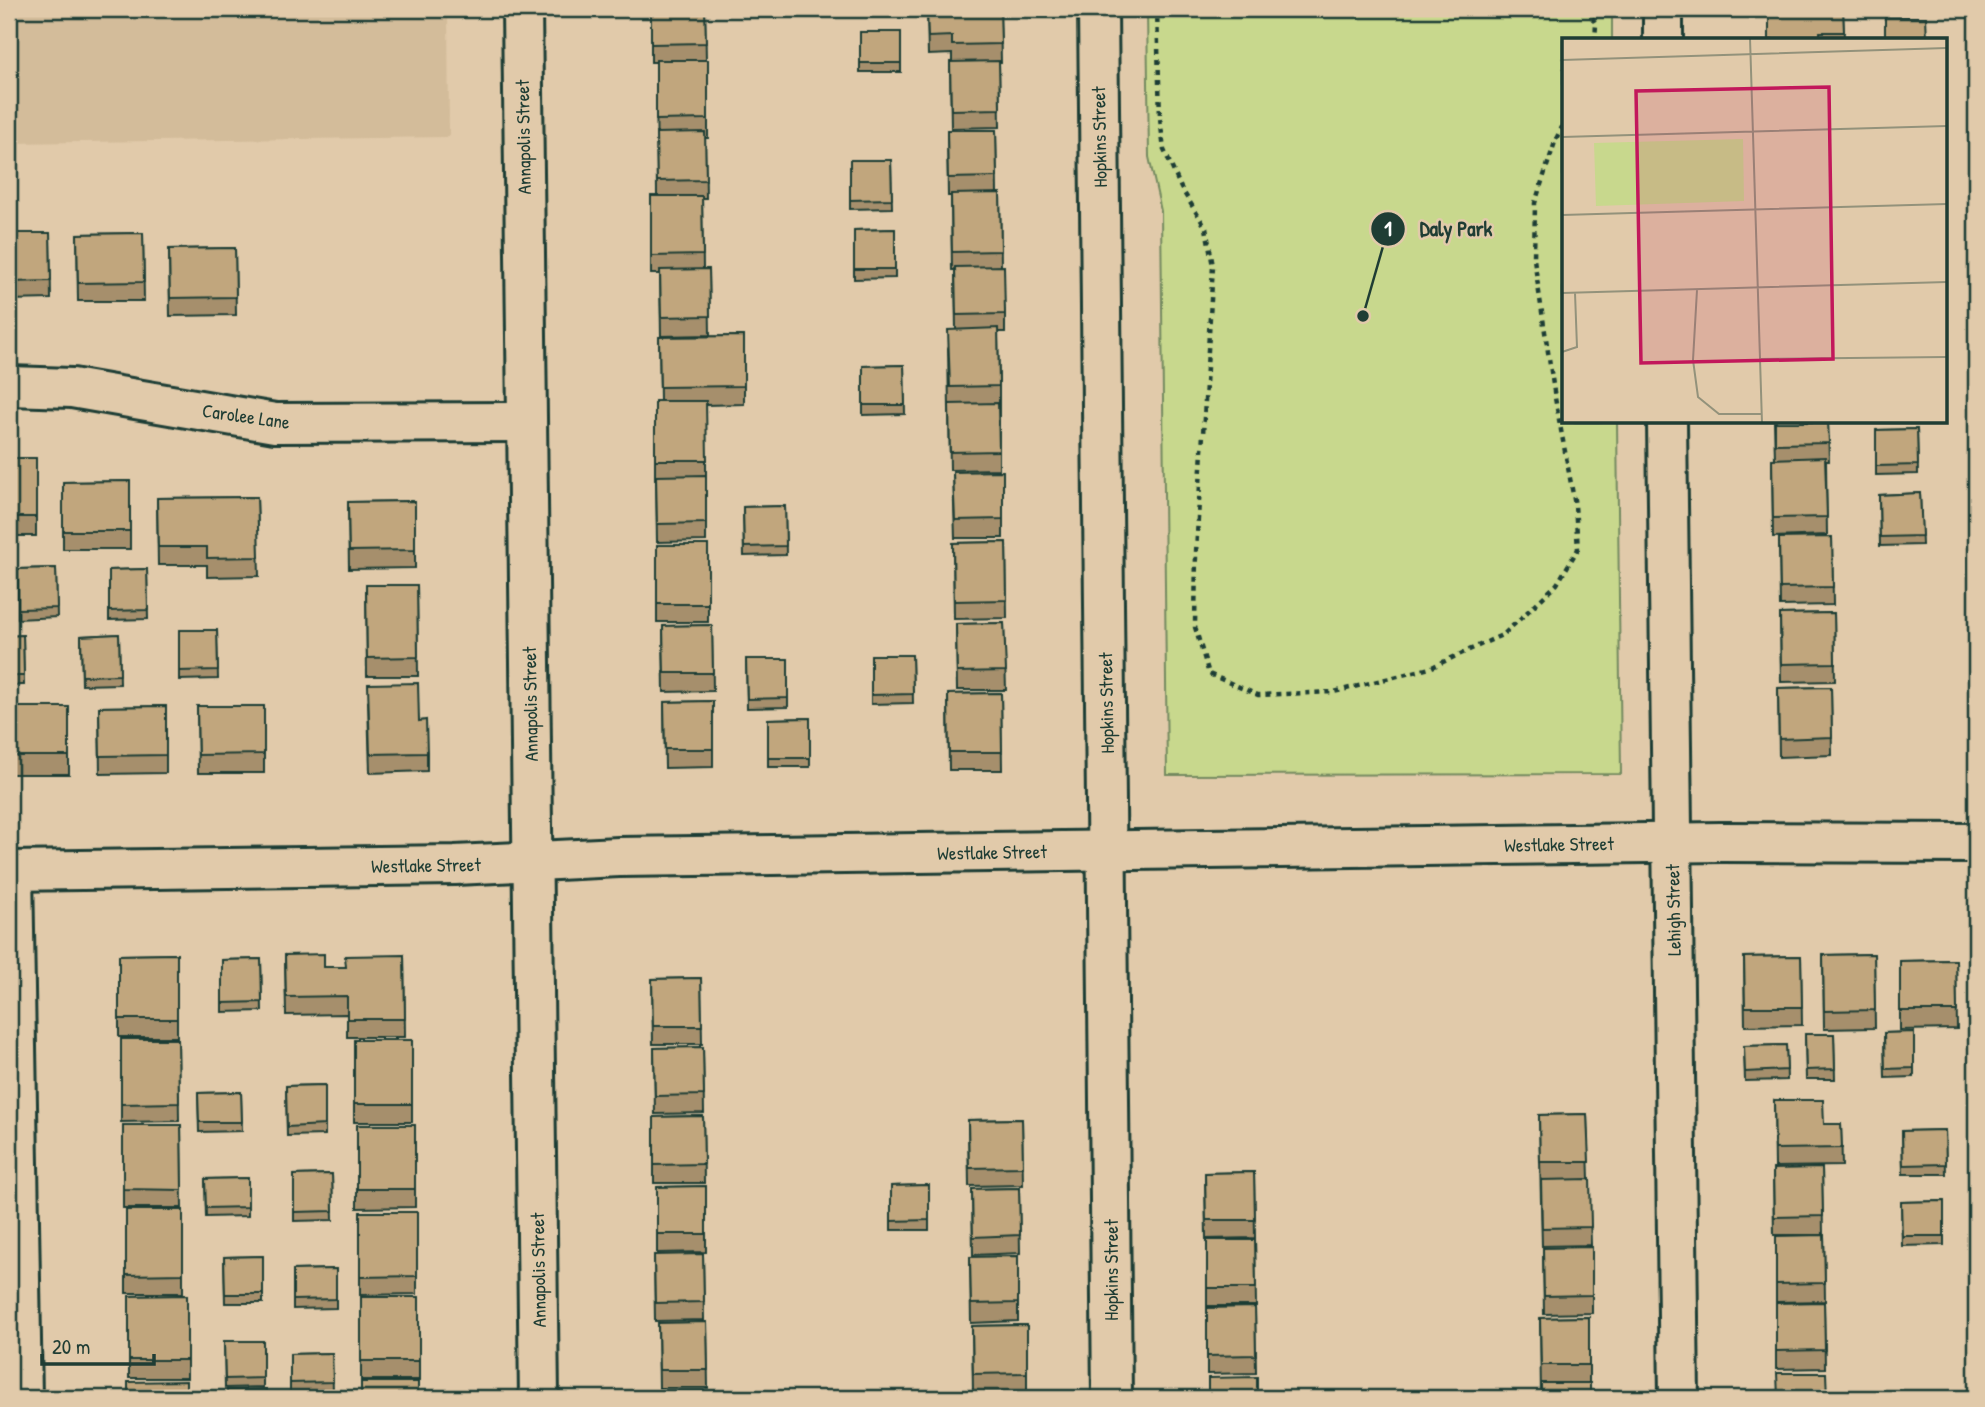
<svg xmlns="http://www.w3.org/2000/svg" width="1985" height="1407" viewBox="0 0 1985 1407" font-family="'Patrick Hand',sans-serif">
	<rect width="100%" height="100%" fill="#e1caaa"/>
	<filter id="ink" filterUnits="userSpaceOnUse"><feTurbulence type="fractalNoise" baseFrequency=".0143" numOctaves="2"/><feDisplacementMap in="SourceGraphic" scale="14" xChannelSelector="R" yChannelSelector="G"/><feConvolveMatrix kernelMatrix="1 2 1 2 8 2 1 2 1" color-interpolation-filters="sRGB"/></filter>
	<g filter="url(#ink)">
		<path fill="#d3bc9a" d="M9,9H448L449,137L9,143Z"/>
		<path fill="#c8d88d" stroke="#748a60" stroke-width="2" d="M1147,9H1612V40H1563V422H1617L1621,774L1167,775L1161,211L1149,157Z"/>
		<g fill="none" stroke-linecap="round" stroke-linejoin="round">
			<defs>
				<g id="minor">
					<path d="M522,9L539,1398"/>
					<path d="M1098,9L1112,1398"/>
					<path d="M1663,9V40"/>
					<path d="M9,386L72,388L275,423L527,422"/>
					<path d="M1667,422L1679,1398"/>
					<path d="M9,871L455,865L619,857L1721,842L1976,843"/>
					<path d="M13,871L22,1398"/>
				</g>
			</defs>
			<use href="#minor" stroke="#1f3d34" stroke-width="44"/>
			<g stroke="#1f3d34" stroke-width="4.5" stroke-dasharray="5 5" stroke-linecap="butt">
				<path d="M1157,9L1160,118L1164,150L1181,188L1206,228L1213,266L1196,552L1195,627L1209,674L1258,695L1334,692L1430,668L1504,634L1557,584L1578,549L1575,505L1555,398L1534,259L1535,203L1556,139L1563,125"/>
				<path d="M1587,9L1596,24L1595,40"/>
			</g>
			<use href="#minor" stroke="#e1caaa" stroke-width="38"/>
		</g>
		<g fill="#a68f6c" stroke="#1f3d34" stroke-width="2">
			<path d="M651,9H705L706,60H708V138H705L706,198H702L703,269H709L710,335L661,336L660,274H651V196H657L656,62H651Z"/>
			<path d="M927,9H1000L1001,63H999L1000,127L951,128L950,62H952V54L928,55Z"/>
			<path d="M1843,9L1844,40H1769Z"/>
			<rect x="860" y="32" width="41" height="40"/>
			<path d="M947,130H996L997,193H1000L1001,266L1005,314V332H998L999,386V469L950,470L948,348L956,330L955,270H952L951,196H948Z"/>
			<path d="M850,160H891L892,208L850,209Z"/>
			<path d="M895,229V278L854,279V230Z"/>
			<path d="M9,233H50L51,299L9,300Z"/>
			<path d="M143,233L144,301H78L77,234Z"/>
			<path d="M235,248L236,315L170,316L169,249Z"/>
			<path d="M744,336V404L706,405V541L657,542L656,479H655V401H660L659,337Z"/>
			<path d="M904,365L905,414L863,415V366Z"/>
			<path d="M1774,422H1828L1829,461H1826L1827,535L1773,537L1772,459H1775Z"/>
			<path d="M1917,429L1918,474L1876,475V430Z"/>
			<rect x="1970" y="431" width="6" height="45"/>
			<rect x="9" y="458" width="27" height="78"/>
			<path d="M1003,471V538H955L953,472Z"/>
			<path d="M130,481V549H63V482Z"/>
			<path d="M1920,493L1922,545L1880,546L1879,495Z"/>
			<path d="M257,497L259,576L207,577V565H158L157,498Z"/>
			<path d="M415,501V568L349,569L348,502Z"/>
			<path d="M785,506L786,555L744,556L743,507Z"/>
			<path d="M1832,537L1833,605L1780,606L1779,538Z"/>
			<path d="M1006,542L1007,618L954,619L953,543Z"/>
			<rect x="657" y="545" width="51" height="77"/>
			<path d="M56,568L57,617L18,619V569Z"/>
			<path d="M147,569L148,619L109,620V570Z"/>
			<path d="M366,585H417L418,676H367Z"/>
			<path d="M1834,613L1835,681L1781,682L1780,614Z"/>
			<path d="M1004,623L1006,690H957L956,624Z"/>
			<path d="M712,625L713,691L664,692L663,626Z"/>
			<path d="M179,630H217L218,679L179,680Z"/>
			<path d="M119,634L120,684L82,685L81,636Z"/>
			<path d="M23,635L24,685H9V636Z"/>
			<path d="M871,655H912L913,703L871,704Z"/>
			<path d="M746,659H788V707L747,708Z"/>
			<path d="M1831,687L1832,755L1779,757L1778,688Z"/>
			<path d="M1001,693L1002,770H949L948,694Z"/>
			<path d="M713,701V767L665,768L664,702Z"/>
			<path d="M368,702L419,721L427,753V771L370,773Z"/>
			<path d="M166,706V773L100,774L99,707Z"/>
			<path d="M197,706H264V773H198Z"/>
			<rect x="9" y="707" width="60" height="67"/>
			<path d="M810,718V767H768V719Z"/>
			<rect x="1972" y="953" width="4" height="74"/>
			<path d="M177,954V1037H119V955Z"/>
			<path d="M1874,954L1875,1028L1824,1029L1823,955Z"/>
			<path d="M285,955L324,967H345L404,955L405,1037H347V1014L286,1015Z"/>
			<path d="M1801,956L1802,1025L1745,1026L1744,957Z"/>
			<path d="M261,959L262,1011L222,1012V960Z"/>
			<path d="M1956,960L1957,1029L1900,1030V961Z"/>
			<path d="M701,978L702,1044H653L652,979Z"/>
			<path d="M1914,1032V1077L1885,1078L1884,1033Z"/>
			<path d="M1805,1034H1834L1835,1079H1806Z"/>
			<path d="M121,1039H178L179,1121L121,1122Z"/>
			<rect x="354" y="1040" width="58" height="82"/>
			<path d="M1786,1045L1787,1080L1745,1081L1744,1046Z"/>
			<path d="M703,1047L704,1113L655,1114L654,1048Z"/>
			<path d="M325,1085V1135L287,1136L286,1086Z"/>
			<path d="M241,1092L242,1131L199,1132L198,1093Z"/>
			<path d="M1774,1100L1824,1124H1841L1842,1166L1775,1167Z"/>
			<path d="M1587,1114L1591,1245L1542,1246L1539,1115Z"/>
			<path d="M703,1116L704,1183H654V1117Z"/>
			<path d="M1022,1119L1023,1185L969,1186L968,1120Z"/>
			<path d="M123,1125H181L182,1208H123Z"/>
			<path d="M357,1125H415V1207L357,1208Z"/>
			<path d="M1945,1130L1946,1174H1903L1902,1131Z"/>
			<path d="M1822,1168L1823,1235H1774L1773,1169Z"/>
			<path d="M1254,1172L1255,1238L1206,1239L1205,1173Z"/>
			<path d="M332,1174L333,1220L294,1221V1175Z"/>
			<path d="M248,1178V1216L206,1217L205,1179Z"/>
			<path d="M929,1185V1230H891V1186Z"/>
			<path d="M706,1186V1252L657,1253V1187Z"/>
			<path d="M1019,1188L1020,1253L973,1255L972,1189Z"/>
			<path d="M1944,1201V1245L1902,1246L1901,1202Z"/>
			<rect x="126" y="1210" width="57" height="83"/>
			<path d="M360,1212H417V1294L360,1295Z"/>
			<path d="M1824,1235L1825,1301L1776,1302V1236Z"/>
			<path d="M1207,1240H1255L1256,1306H1207Z"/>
			<path d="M1592,1247V1313L1544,1314L1543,1248Z"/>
			<path d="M703,1254L704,1320L655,1321L654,1255Z"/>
			<path d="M263,1256V1303H225L224,1257Z"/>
			<path d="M1018,1256V1321L971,1323L970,1257Z"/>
			<path d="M336,1269V1308L293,1309V1270Z"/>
			<path d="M187,1295V1378H129V1296Z"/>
			<rect x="361" y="1297" width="58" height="83"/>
			<path d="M1824,1302L1825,1368L1776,1369V1303Z"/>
			<path d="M1255,1307L1256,1373L1207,1374V1308Z"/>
			<path d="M1589,1317V1383L1541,1398L1540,1318Z"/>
			<path d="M707,1322L708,1388H659L658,1323Z"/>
			<path d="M1027,1325V1391L973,1392L972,1326Z"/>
			<path d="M224,1341H263V1387L225,1388Z"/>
			<path d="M332,1353L333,1392H290V1354Z"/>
		</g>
		<g fill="#c1a67d" stroke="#1f3d34" stroke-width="2">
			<path d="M651,9H705L706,43L651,44Z"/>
			<path d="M927,9H1000L1001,44L952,45V36L928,37Z"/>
			<path d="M1769,9H1843L1844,32H1820V39L1769,40Z"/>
			<path d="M1885,17H1926L1927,40H1885Z"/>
			<rect x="860" y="32" width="41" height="31"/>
			<path d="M656,60H708V119L656,120Z"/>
			<path d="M999,61L1000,109L951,110L950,62Z"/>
			<path d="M947,130H996L997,177L948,178Z"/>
			<path d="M705,132L706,180L657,181L656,133Z"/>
			<path d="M850,160H891L892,199L850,200Z"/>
			<path d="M1000,193L1001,251L952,252L951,194Z"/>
			<path d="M651,196H702L703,255L651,256Z"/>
			<path d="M895,229V269H854V230Z"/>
			<path d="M9,233H50L51,281L9,282Z"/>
			<path d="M143,233L144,282L78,283L77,234Z"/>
			<path d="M235,248L236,297L170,298L169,249Z"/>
			<path d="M1004,266L1005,314L956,315L955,267Z"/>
			<path d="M709,269L710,316L661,317L660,270Z"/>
			<path d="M998,328L999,386L950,387L948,330Z"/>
			<path d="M744,336V386L660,387L659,337Z"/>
			<path d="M904,365L905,405H863V366Z"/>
			<path d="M655,401H706L707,460H655Z"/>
			<path d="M998,403L999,451L950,452L949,404Z"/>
			<path d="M1775,422H1828L1829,443L1775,444Z"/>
			<path d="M1917,429L1918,465L1876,466V430Z"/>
			<rect x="1970" y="431" width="6" height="35"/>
			<path d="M1825,457L1827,517L1773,518L1772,459Z"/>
			<rect x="9" y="458" width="27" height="59"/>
			<path d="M1003,471V519L955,520L953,472Z"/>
			<path d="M706,475V523L657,524L656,476Z"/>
			<path d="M130,481V531H63V482Z"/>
			<path d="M1920,493L1922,536L1880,537L1879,495Z"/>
			<path d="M257,497L259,557L207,558V547H158L157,498Z"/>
			<path d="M415,501V550L349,551L348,502Z"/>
			<path d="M785,506L786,546L744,547L743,507Z"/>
			<path d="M1832,537L1833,587L1780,588L1779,538Z"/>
			<path d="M1006,542L1007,600L954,601L953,543Z"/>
			<rect x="657" y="545" width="51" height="59"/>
			<path d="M56,568L57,608L18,609V569Z"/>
			<path d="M147,569L148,610L109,611V570Z"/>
			<path d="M366,585H417L418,657L367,658Z"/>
			<path d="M1834,613L1835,663L1781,664L1780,614Z"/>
			<path d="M1004,623L1006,671L957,672L956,624Z"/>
			<path d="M712,625L713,673H664L663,626Z"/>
			<path d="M179,630H217L218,670L179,671Z"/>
			<path d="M119,634L120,675L82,676L81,636Z"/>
			<path d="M23,635L24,676H9V636Z"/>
			<path d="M871,655H912L913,694L871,695Z"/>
			<path d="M746,659H788V698L747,699Z"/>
			<path d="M418,683L419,721L426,720L427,753L370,754L368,684Z"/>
			<path d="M1831,687L1832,737L1779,739L1778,688Z"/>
			<path d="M1001,693L1002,752H949L948,694Z"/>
			<path d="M713,701V749H665L664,702Z"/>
			<path d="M166,706V755L100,756L99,707Z"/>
			<path d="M197,706H264V754L198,755Z"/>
			<rect x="9" y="707" width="60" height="49"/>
			<path d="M810,718V758H768V719Z"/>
			<rect x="1972" y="953" width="4" height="56"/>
			<path d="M177,954V1019H119V955Z"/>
			<path d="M324,954V967H346L345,956L404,955L405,1019H347V996L286,997L285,955Z"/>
			<path d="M1874,954L1875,1010L1824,1011L1823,955Z"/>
			<path d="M1801,956L1802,1007H1745L1744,957Z"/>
			<path d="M261,959L262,1002L222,1003V960Z"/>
			<path d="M1956,960L1957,1011H1900V961Z"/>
			<path d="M701,978L702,1026H653L652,979Z"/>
			<path d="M1914,1032V1068L1885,1069L1884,1033Z"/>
			<path d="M1805,1034H1834L1835,1069L1806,1070Z"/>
			<path d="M121,1039H178L179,1103L121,1104Z"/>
			<rect x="354" y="1040" width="58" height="64"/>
			<path d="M1786,1045L1787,1070L1745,1072L1744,1046Z"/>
			<path d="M703,1047L704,1095L655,1096L654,1048Z"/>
			<path d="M325,1085V1125L287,1127L286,1086Z"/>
			<path d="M241,1092L242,1122H199L198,1093Z"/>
			<path d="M1774,1100H1823L1824,1124H1841L1842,1148L1775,1149Z"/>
			<path d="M1587,1114L1589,1162H1540L1539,1115Z"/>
			<path d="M703,1116L704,1164L654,1165V1117Z"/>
			<path d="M1022,1119L1023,1167L969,1168L968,1120Z"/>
			<path d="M123,1125H181L182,1190L123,1189Z"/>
			<rect x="357" y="1125" width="58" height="64"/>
			<path d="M1945,1130L1946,1164L1903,1165L1902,1131Z"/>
			<path d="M1822,1168L1823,1216L1774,1217L1773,1169Z"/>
			<path d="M1254,1172L1255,1220H1206L1205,1173Z"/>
			<path d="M332,1174L333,1211L294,1212V1175Z"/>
			<path d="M248,1178V1207L206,1208L205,1179Z"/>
			<path d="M1590,1179L1591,1227L1542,1228L1541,1180Z"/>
			<path d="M929,1185V1220L891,1221V1186Z"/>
			<path d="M706,1186V1234H657V1187Z"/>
			<path d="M1019,1188L1020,1235L973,1237L972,1189Z"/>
			<path d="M1944,1201V1236H1902L1901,1202Z"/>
			<path d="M126,1210H183V1274L126,1275Z"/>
			<path d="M360,1212H417V1276L360,1277Z"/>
			<path d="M1824,1235L1825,1283L1776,1284V1236Z"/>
			<path d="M1207,1240H1255L1256,1288H1207Z"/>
			<path d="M1592,1247V1295L1544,1296L1543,1248Z"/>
			<path d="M703,1254L704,1302L655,1303L654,1255Z"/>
			<path d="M263,1256V1294H225L224,1257Z"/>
			<path d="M1018,1256V1303L971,1304L970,1257Z"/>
			<path d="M336,1269V1299L293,1300V1270Z"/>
			<path d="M187,1295V1360H129V1296Z"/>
			<rect x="361" y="1297" width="58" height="64"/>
			<path d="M1824,1302L1825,1350L1776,1351V1303Z"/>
			<path d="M1255,1307L1256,1355L1207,1356V1308Z"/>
			<path d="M1589,1317V1365H1541L1540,1318Z"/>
			<path d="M707,1322L708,1370H659L658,1323Z"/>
			<path d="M1027,1325V1373L973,1374L972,1326Z"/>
			<path d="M224,1341H263V1378L225,1379Z"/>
			<path d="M332,1353L333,1382L290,1383V1354Z"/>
			<path d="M1777,1373H1826L1827,1398H1778Z"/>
			<path d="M1257,1377V1398H1208V1378Z"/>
			<path d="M186,1381V1398H128V1382Z"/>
			<rect x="361" y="1382" width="57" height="16"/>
			<rect x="1541" y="1383" width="49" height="15"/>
			<path d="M266,1389V1398H227V1390Z"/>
			<rect x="658" y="1391" width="49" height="7"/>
		</g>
	</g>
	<g text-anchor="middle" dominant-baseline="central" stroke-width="5" stroke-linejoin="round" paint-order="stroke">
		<g font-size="19" fill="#1f3d34" stroke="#e1caaa">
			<text transform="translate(523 137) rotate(-91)">Annapolis Street</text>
			<text transform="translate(1099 137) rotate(-91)">Hopkins Street</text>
			<text transform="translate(246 416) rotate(8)">Carolee Lane</text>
			<text transform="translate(1106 703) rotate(-91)">Hopkins Street</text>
			<text transform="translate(530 704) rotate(-91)">Annapolis Street</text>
			<text transform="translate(1559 844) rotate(-1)">Westlake Street</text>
			<text transform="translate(992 852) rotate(-1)">Westlake Street</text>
			<text transform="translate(426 865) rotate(-1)">Westlake Street</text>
			<text transform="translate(1673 910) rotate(-91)">Lehigh Street</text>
			<text transform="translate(538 1270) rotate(-91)">Annapolis Street</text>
			<text transform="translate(1111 1270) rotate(-90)">Hopkins Street</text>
		</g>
	</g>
	<g transform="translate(1562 38)">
		<rect width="385" height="385" fill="#e1caaa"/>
		<path d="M181,101L182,163L34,168L32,105Z" fill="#c8d88d"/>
		<path fill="none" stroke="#93927b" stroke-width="2" d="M188,0L200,385M0,22L385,10M0,99L385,88M0,177L385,166M135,252L131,322L136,359L157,376H200M0,255L385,244M0,314L15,309L13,255M198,321L385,319"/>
		<path fill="#c2185b" fill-opacity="0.15" stroke="#c2185b" stroke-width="3.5" d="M267,49L271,321L79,325L74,53Z"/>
		<rect width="385" height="385" fill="none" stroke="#1f3d34" stroke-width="3.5"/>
	</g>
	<path fill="none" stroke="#1f3d34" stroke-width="2.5" d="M1363 316L1388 229"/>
	<g fill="#1f3d34" stroke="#e1caaa" stroke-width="2.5">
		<circle cx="1363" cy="316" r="7"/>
		<circle cx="1388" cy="229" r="18"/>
	</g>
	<g font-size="21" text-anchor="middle" font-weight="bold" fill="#fff">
		<text x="1388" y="236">1</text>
	</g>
	<g font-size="21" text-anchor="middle" font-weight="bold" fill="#1f3d34" stroke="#e1caaa" stroke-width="5" stroke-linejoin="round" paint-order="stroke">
		<text x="1456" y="236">Daly Park</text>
	</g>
	<rect width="1985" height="1407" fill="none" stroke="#e1caaa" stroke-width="35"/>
	<rect x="18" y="18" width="1950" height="1372" fill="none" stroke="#1f3d34" stroke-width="2.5" filter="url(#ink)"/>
	<path d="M42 1354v10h112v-10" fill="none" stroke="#1f3d34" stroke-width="3.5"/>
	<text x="52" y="1354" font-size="21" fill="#1f3d34" stroke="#e1caaa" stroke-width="5" paint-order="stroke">20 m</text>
</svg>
